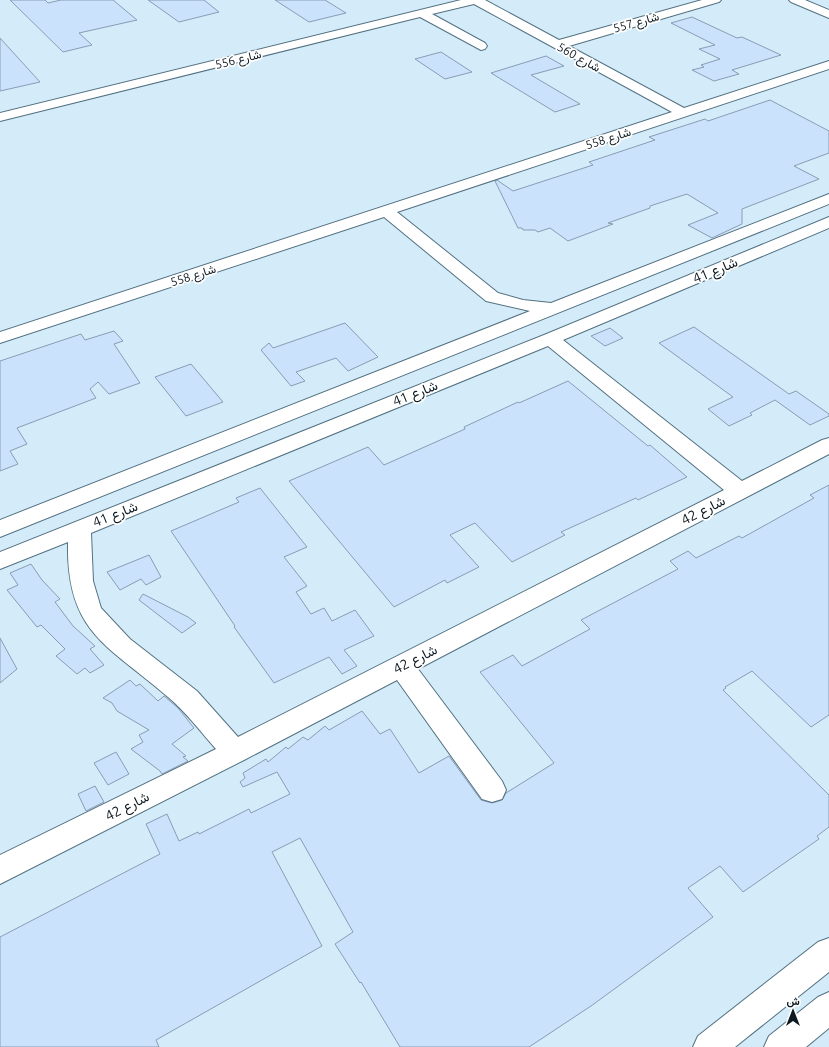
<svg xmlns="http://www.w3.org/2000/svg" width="829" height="1047" viewBox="0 0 829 1047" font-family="Ubuntu,Vazirmatn,sans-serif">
	<rect width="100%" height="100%" fill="#eaf7ff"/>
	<rect fill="#d4ecfa" x="0" y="0" width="829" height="1047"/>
	<g fill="#cae2fb" stroke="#879db5">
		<path d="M10,0H45L48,3L61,0H113L137,20L79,33L92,45L63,52Z"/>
		<path d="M148,0H204L219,12L179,22Z"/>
		<path d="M275,0H325L346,13L309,22Z"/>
		<path d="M692,17L737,38L742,37L781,55L732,70L739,74L714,81L692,70L704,67L701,65L720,59L699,49L715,45L671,23Z"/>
		<path d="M0,38L40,82L0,91Z"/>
		<path d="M441,52L472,72L445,79L415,59Z"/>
		<path d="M546,56L564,66L531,75L580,104L555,112L491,73Z"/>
		<path d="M770,100L829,131V153L794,166L819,179L742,209V224L712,238L688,225L718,213L687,194L650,206V208L608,223L613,224L568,241L550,228L538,232L535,230H523L522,228H518L495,181L497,180L513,191L593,165L589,162L655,140L649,137L705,119L708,121Z"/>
		<path d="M345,323L378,357L348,371L336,358L296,372L305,381L291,386L261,350L269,343L273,348Z"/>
		<path d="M694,327L789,394L796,391L829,414V416L810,425L775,400L750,413L752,415L729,426L708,409L733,397L659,343Z"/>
		<path d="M610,328L623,338L605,346L591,336Z"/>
		<path d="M114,331L123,341L114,344L140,383L109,394L98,382L90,389L96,398L17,428L27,444L10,451L18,464L0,471V361L81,334L85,340Z"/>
		<path d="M191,364L223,402L186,416L155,377Z"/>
		<path d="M568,381L648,446L650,445L687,477L638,500L636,498L561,532L565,535L512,562L475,523L450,535L479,567L447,583L445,580L394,607L289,481L368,447L384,465L465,429L464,427L518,402L519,403Z"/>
		<path d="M829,485V715L811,727L752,671L725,687L726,688L723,690L829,795V827L817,836L819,839L743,892L720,866L688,888L713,917L591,1006L529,1047H400L361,982L360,983L335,944L353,932L300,838L272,852L322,946L156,1040L159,1047H0V937L160,854L146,824L167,814L179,841L198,832L199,834L249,809L251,813L290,794L277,772L243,787L240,782L245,778L243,773L266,759L268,762L286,747L288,749L303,737L308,740L325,726L329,730L362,711L380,734L390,729L419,773L449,756L481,800L492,803L502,800L506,793L554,763L480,672L513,655L522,666L590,629L581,620L678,569L670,561L688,551L696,558L739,536L742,538L814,498L810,495Z"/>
		<path d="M260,488L307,547L284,557L307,586L296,592L311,614L324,608L332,621L355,610L374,636L344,650L357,666L342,674L329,657L274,683L234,627L235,626L171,531L239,502L236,498Z"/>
		<path d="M149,555L161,577L146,585L141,579L120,590L107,572Z"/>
		<path d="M31,564L42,580L60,599L55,602L73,626L95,646L90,649L104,665L90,673L85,668L77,674L56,656L65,649L41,625L37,627L7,590L18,585L10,573Z"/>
		<path d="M143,594L188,617L196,623L182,633L139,600Z"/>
		<path d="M0,638L17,669L0,683Z"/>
		<path d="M130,680L136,686L140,684L158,701L164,696L178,708L194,728L172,744L186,756L183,757L188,761L162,774L160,771L131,749L143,742L139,735L149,730L117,711L112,703L103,698Z"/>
		<path d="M116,752L129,774L108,785L94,763Z"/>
		<path d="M95,786L104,802L86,811L78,794Z"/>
	</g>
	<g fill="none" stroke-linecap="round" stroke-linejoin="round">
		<defs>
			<g id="minor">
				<path d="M461,0H485L559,40L702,0H721L719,2L569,46L684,108L829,61V69L397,212L498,293L523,300L551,303L829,194V204L0,537V520L530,311L486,301L384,217L0,343V332L672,112L474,4L432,14L485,43L487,46L485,49L481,50L420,17L0,121V113Z"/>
				<path d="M789,0H805L829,10V18L791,2Z"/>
				<path d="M829,217V228L563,340L742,481L822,440L829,438V454L418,669L502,781L506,790L502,799L492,802L482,799L397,680L244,760L0,884V855L216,749C200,731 186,712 168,697C108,645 66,633 68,542L0,569V552L544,335ZM548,346L724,490L238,737L197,691L130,639L101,608L93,581L91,533Z"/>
				<path d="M829,938V972L735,1047H693L698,1036L818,942Z"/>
				<path d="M829,992V1028L806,1047H764L769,1036L818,997Z"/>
			</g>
		</defs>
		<use href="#minor" stroke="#537181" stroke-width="2"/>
		<use href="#minor" fill="#fff" fill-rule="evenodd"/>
	</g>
	<g text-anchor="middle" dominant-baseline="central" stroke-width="3.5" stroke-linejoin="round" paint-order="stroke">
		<g font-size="12" fill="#0e1a21" stroke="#fff">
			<text transform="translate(636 22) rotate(-16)">شارع 557</text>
			<text transform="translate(579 57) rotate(29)">شارع 560</text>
			<text transform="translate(238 59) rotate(-14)">شارع 556</text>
			<text transform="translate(608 138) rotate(-18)">شارع 558</text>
			<text transform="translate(193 275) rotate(-18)">شارع 558</text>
		</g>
		<g font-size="14" fill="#0e1a21" stroke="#fff">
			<text transform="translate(715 270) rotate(-23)">شارع 41</text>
			<text transform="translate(415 393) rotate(-22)">شارع 41</text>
			<text transform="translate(703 510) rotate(-27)">شارع 42</text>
			<text transform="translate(115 514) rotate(-22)">شارع 41</text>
			<text transform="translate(415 659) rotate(-27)">شارع 42</text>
			<text transform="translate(127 806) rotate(-27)">شارع 42</text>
		</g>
	</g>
	<g transform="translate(793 1011)" stroke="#ffffff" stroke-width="3" paint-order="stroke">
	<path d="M0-3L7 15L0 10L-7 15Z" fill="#0e1a21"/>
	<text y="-6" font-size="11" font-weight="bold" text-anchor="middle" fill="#0e1a21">ش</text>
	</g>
</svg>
